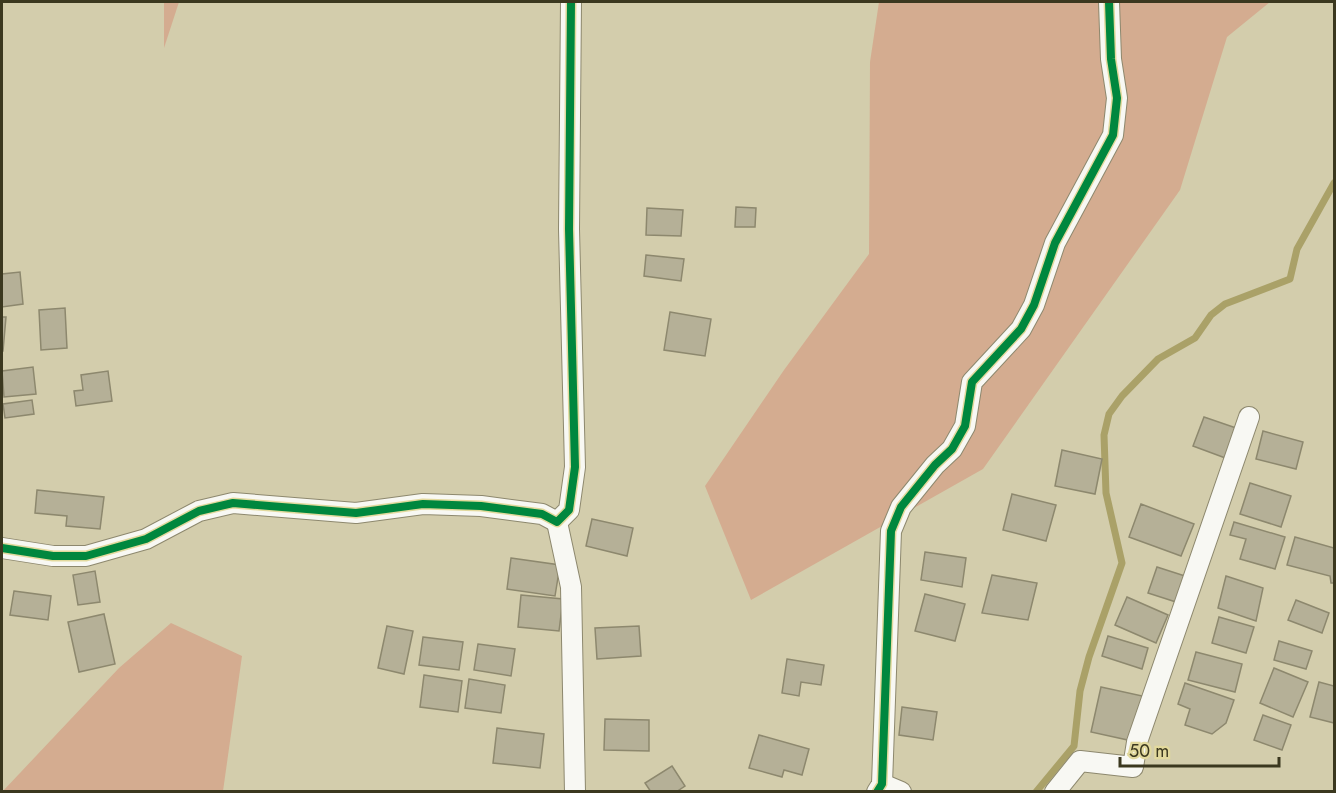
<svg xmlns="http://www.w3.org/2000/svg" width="1336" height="793" viewBox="0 0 1336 793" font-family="Jost,sans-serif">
	<rect width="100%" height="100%" fill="#d3cdac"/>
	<g fill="#d4ac90">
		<path d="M164,2H179L164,48Z"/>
		<path d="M879,2H1270L1227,37L1180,190L983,469L751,600L705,486L784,370L869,254L870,62Z"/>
		<path d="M171,623L242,656L223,791H3L119,668Z"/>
	</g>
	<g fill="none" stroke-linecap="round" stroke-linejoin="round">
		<path stroke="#aaa168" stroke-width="7" d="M1036,792L1074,746L1080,691L1089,657L1122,563L1106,493L1104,435L1109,414L1122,396L1158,359L1195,338L1211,315L1225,304L1290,279L1297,249L1334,183"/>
	</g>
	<g fill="#b5b097" stroke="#8d886e" stroke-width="1.5">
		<path d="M736,207L756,208L755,227H735Z"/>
		<path d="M647,208L683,210L681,236L646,235Z"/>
		<path d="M646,255L684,259L681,281L644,276Z"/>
		<path d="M20,272L23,304L2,307V274Z"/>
		<path d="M65,308L67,348L41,350L39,310Z"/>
		<path d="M670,312L711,319L705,356L664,350Z"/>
		<path d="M2,317H6L3,351H2Z"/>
		<path d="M33,367L36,394L4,397L2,371Z"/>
		<path d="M108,371L112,401L76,406L74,391L83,390L81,375Z"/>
		<path d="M32,400L34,414L5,418L3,404Z"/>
		<path d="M1204,417L1239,429L1228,459L1193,446Z"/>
		<path d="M1263,431L1303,442L1296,469L1256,459Z"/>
		<path d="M1062,450L1102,459L1095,494L1055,486Z"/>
		<path d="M1250,483L1291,496L1281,527L1240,514Z"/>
		<path d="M37,490L104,497L100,529L66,526L67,516L35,513Z"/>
		<path d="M1012,494L1056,505L1046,541L1003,530Z"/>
		<path d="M1141,504L1194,524L1181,556L1129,537Z"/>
		<path d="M592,519L633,528L627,556L586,546Z"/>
		<path d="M1234,522L1285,537L1275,569L1240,559L1246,539L1230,535Z"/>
		<path d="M1295,537L1334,548V583H1331L1330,576L1287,565Z"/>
		<path d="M925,552L966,558L962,587L921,580Z"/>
		<path d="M511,558L560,565L555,596L507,589Z"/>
		<path d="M1157,567L1185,576L1176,602L1148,593Z"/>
		<path d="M95,571L100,602L78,605L73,575Z"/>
		<path d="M992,575L1037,583L1028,620L982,613Z"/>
		<path d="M1226,576L1263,588L1256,621L1218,608Z"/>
		<path d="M14,591L51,596L48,620L10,615Z"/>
		<path d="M925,594L965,604L955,641L915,631Z"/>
		<path d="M521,595L563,599L559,631L518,627Z"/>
		<path d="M1127,597L1168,615L1156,643L1115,625Z"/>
		<path d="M1296,600L1329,613L1322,633L1288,620Z"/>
		<path d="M104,614L115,664L79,672L68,622Z"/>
		<path d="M1219,617L1254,627L1246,653L1212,643Z"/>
		<path d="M387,626L413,631L404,674L378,668Z"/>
		<path d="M639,626L641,656L597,659L595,628Z"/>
		<path d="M1108,636L1148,648L1142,669L1102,656Z"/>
		<path d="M423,637L463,642L459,670L419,665Z"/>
		<path d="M1279,641L1312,651L1306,669L1274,660Z"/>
		<path d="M478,644L515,649L511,676L474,670Z"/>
		<path d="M1196,652L1242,664L1235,692L1188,680Z"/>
		<path d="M787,659L824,665L821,685L801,682L799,696L782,693Z"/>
		<path d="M1274,668L1308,682L1293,717L1260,703Z"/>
		<path d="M424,675L462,681L458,712L420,707Z"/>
		<path d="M469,679L505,685L501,713L465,708Z"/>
		<path d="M1319,682L1334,686V723L1310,717Z"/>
		<path d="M1185,683L1234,700L1226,723L1212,734L1185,725L1190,709L1178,704Z"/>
		<path d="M1101,687L1147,697L1137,742L1091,732Z"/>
		<path d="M902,707L937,712L933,740L899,735Z"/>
		<path d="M1263,715L1291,725L1282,750L1254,740Z"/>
		<path d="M605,719L649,720V751L604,750Z"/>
		<path d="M497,728L544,734L540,768L493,763Z"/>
		<path d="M759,735L809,749L802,775L784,770L782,777L749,768Z"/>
		<path d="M672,766L685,786L676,792H651L645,783Z"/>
	</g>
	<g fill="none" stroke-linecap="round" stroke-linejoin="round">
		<defs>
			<g id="street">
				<path d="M557,522L569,510L575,467L569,229L571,2"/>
				<path d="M557,522L571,587L575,792"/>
				<path d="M2,548L53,556H86L146,539L199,511L233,503L356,513L423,504L481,506L542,514L557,522"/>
				<path d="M882,784L901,792"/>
				<path d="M877,792L882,784L891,531L901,507L935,465L952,449L965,426L972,382L1021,329L1034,305L1055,243L1113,135L1117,98L1111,59L1109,2"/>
				<path d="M1055,792L1080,761L1133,767L1137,742L1249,417"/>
			</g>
		</defs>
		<use href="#street" stroke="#8d886e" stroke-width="22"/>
		<use href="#street" stroke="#f8f8f3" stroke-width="20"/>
		<defs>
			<g id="cycleway">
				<path d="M2,548L53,556H86L146,539L199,511L233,503L356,513L423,504L481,506L542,514L557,522L569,510L575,467L569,229L571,2"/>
				<path d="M877,792L882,784L891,531L901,507L935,465L952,449L965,426L972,382L1021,329L1034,305L1055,243L1113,135L1117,98L1111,59L1109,2"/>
			</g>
		</defs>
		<use href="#cycleway" stroke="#e2d99d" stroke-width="11"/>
		<use href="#cycleway" stroke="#00873e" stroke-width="8"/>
	</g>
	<rect width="1336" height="793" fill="none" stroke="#3b381f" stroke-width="6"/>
	<path d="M1120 757v9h159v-9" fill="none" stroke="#3b381f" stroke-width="3"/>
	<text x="1129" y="757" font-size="18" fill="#3b381f" stroke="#e2d99d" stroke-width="4.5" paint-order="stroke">50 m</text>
</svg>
